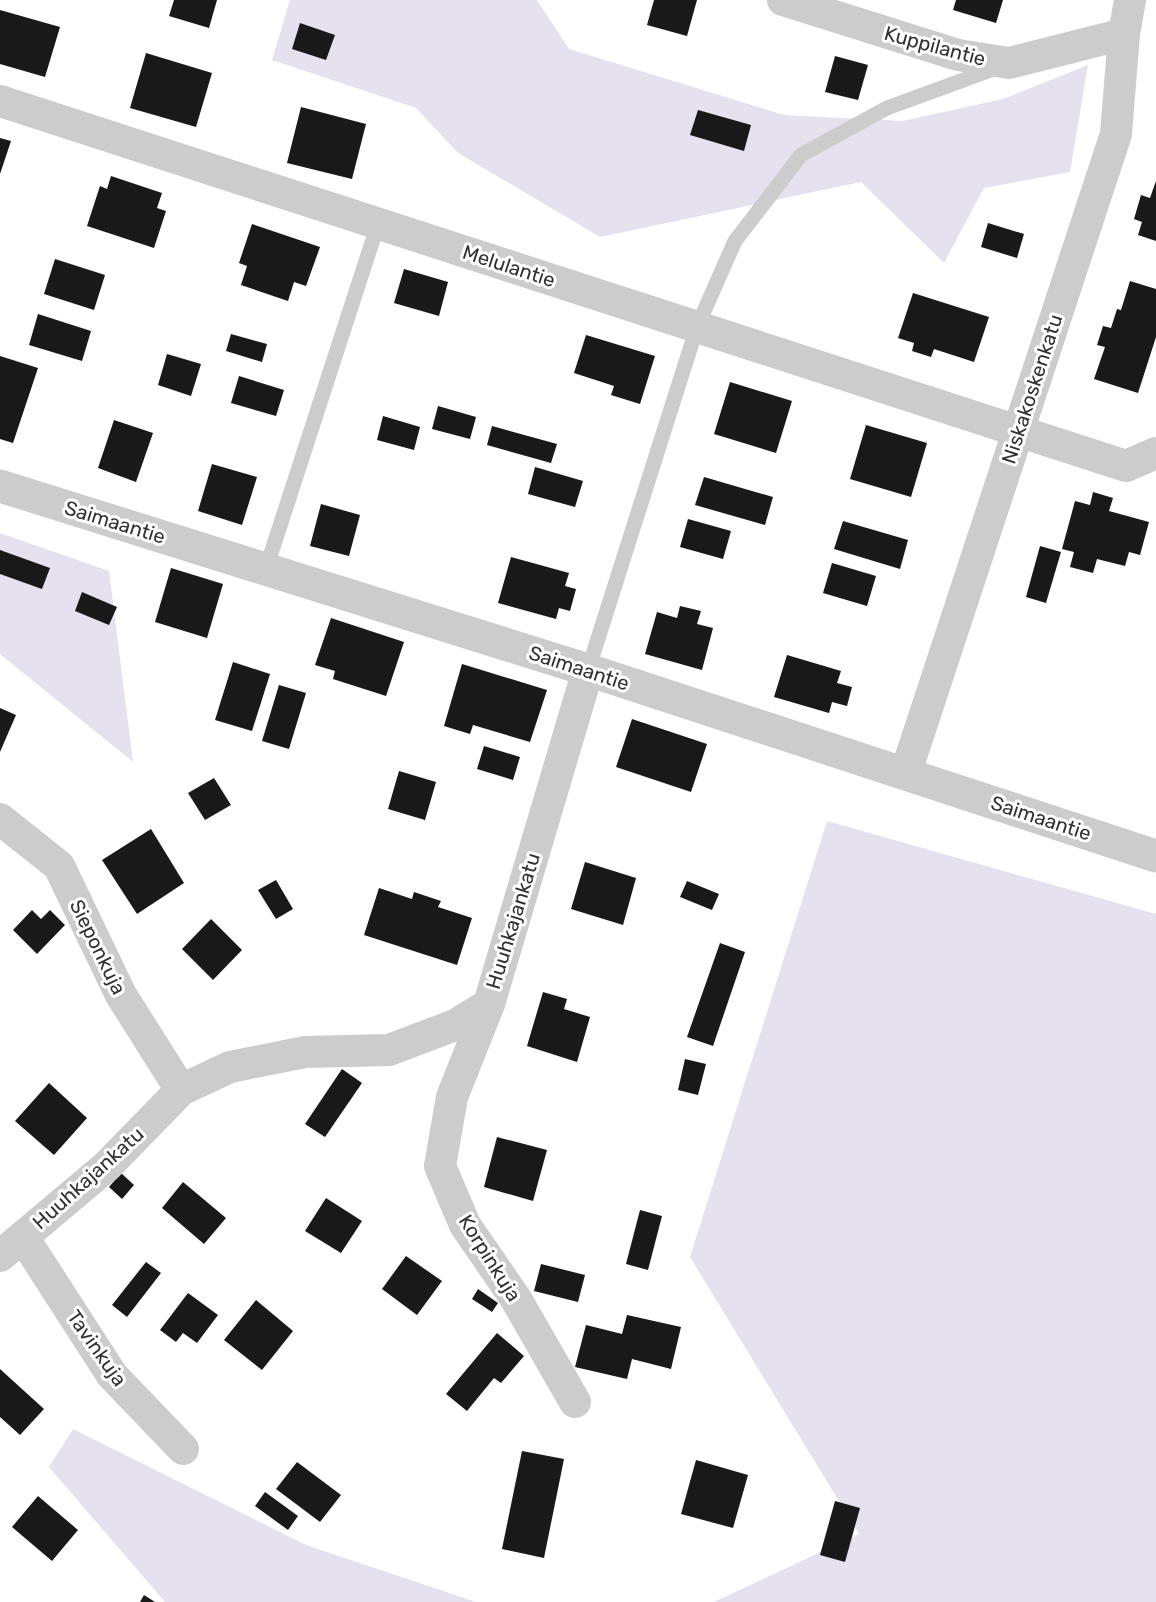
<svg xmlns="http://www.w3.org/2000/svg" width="1156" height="1602" viewBox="0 0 1156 1602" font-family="Rubik,sans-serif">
	<rect width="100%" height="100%" fill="#fff"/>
	<g fill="#e5e1ee">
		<path d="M290,0H537L569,49L784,115L902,121L1003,99L1088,65L1070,172L984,188L944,263L861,182L600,237L458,153L416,108L272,60Z"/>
		<path d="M0,533L109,571L133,762L0,654Z"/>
		<path d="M827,821L1156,914V1602H714L859,1534L690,1257Z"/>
		<path d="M73,1429L306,1545L476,1602H165L49,1467Z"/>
	</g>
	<g fill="#191919">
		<path d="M174,0H217L209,28L169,16Z"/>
		<path d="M654,0H697L687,36L647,25Z"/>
		<path d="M956,0H1003L996,23L953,10Z"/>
		<path d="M0,10L60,27L45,77L0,64Z"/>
		<path d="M300,23L335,35L326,60L292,49Z"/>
		<path d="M146,53L212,73L196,127L130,108Z"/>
		<path d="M835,56L868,65L858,100L825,92Z"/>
		<path d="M301,107L366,124L352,179L287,163Z"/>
		<path d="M698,110L751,125L744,151L690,135Z"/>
		<path d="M0,138L11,141L0,174Z"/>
		<path d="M111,176L162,193L157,208L166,211L154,248L87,226L100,186L107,189Z"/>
		<path d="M1156,181V241L1138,235L1142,222L1134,219L1141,195L1150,198Z"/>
		<path d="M988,223L1024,234L1017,258L981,247Z"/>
		<path d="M252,224L320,247L306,286L294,282L288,301L241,285L247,266L239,263Z"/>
		<path d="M55,259L105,275L94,310L44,294Z"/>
		<path d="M404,269L448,282L439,316L394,303Z"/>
		<path d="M1130,281L1156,289V337L1138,393L1094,379L1105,347L1097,345L1103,326L1111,328L1117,309L1121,310Z"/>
		<path d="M913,293L989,317L974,362L934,349L931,357L912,351L914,343L898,338Z"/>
		<path d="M38,314L91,331L82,361L29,345Z"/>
		<path d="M231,334L267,344L262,362L226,351Z"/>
		<path d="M586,335L655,356L640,404L611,395L614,386L574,373Z"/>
		<path d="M167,354L201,364L191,396L158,385Z"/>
		<path d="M0,356L38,368L13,443L0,439Z"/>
		<path d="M239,376L284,390L276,416L231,403Z"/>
		<path d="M730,382L792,401L776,453L714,434Z"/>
		<path d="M438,406L476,417L470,439L432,429Z"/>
		<path d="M383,416L420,427L414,450L377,440Z"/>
		<path d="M114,420L153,433L136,482L98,468Z"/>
		<path d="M866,425L927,443L911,497L850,479Z"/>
		<path d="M492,426L557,444L551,463L487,445Z"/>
		<path d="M212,464L257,477L242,525L198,511Z"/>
		<path d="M535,467L583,481L575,507L528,494Z"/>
		<path d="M704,477L773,497L765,525L695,505Z"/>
		<path d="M1093,492L1113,498L1109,511L1149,522L1140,555L1129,552L1125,566L1097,559L1093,573L1070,567L1074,552L1062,549L1075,501L1090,505Z"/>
		<path d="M321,504L360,515L349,556L310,546Z"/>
		<path d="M688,519L731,531L723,559L680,547Z"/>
		<path d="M843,521L908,540L900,569L834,549Z"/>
		<path d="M1040,546L1061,552L1046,603L1026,597Z"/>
		<path d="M0,550L50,568L42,589L0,574Z"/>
		<path d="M511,557L569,573L565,586L576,589L570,611L559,608L556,619L498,603Z"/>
		<path d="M832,563L876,576L867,606L823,593Z"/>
		<path d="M171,568L223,584L207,638L155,622Z"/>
		<path d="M82,592L117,607L109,625L75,611Z"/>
		<path d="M680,606L701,611L697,624L713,628L702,670L645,654L657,612L677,618Z"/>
		<path d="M331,618L404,642L386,696L333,679L335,671L315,665Z"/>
		<path d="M787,655L841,671L837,683L852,687L847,706L832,702L829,713L774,697Z"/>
		<path d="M233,662L270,674L252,731L215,720Z"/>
		<path d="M462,664L547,690L530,742L473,725L470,734L444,726Z"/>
		<path d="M279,685L306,693L289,749L262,741Z"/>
		<path d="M0,708L16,715L0,752Z"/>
		<path d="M632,719L707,744L691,792L616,767Z"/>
		<path d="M484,746L520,757L513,780L477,769Z"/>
		<path d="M399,771L436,782L425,820L388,809Z"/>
		<path d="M214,778L231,805L205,820L188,793Z"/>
		<path d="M151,829L184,883L137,914L102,860Z"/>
		<path d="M585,862L636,878L623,925L571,909Z"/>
		<path d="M276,880L293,909L276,919L258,890Z"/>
		<path d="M687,881L719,894L712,910L680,897Z"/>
		<path d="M379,888L412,899L414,892L441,901L438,907L472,918L457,965L364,935Z"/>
		<path d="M32,910L41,919L50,910L65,925L37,954L13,930Z"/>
		<path d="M211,919L242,950L213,980L182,949Z"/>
		<path d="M720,943L745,952L713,1046L687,1037Z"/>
		<path d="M543,992L567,999L564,1009L590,1017L577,1062L527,1046Z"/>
		<path d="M685,1059L706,1064L698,1095L678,1090Z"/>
		<path d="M342,1069L362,1083L325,1137L305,1124Z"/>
		<path d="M49,1083L87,1118L54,1155L15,1121Z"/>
		<path d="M497,1137L547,1150L533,1201L484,1187Z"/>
		<path d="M121,1173L134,1185L122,1199L109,1187Z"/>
		<path d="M183,1182L226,1218L204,1244L162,1208Z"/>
		<path d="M326,1198L362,1221L341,1253L305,1231Z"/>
		<path d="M640,1210L662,1216L648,1270L626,1264Z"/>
		<path d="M406,1256L442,1281L417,1315L382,1289Z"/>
		<path d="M146,1262L161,1273L127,1317L112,1305Z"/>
		<path d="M541,1264L585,1275L578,1302L534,1291Z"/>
		<path d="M478,1289L498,1303L492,1312L472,1299Z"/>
		<path d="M188,1293L218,1315L197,1343L183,1333L176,1342L160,1330Z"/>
		<path d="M256,1300L293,1331L262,1370L224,1340Z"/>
		<path d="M627,1315L681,1327L671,1369L632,1359L627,1379L575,1367L586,1325L622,1334Z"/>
		<path d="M497,1333L524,1356L501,1383L494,1378L467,1411L446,1394Z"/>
		<path d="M0,1369L44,1409L20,1435L0,1417Z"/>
		<path d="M522,1451L564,1459L544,1558L502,1549Z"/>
		<path d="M696,1460L748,1475L733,1528L681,1514Z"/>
		<path d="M297,1462L341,1495L320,1522L276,1489Z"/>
		<path d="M265,1492L298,1516L288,1530L255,1506Z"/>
		<path d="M38,1496L78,1530L52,1561L12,1527Z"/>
		<path d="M835,1501L860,1508L845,1562L820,1555Z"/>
		<path d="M144,1595L155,1602H140Z"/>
	</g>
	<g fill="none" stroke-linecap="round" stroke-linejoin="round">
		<g stroke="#ccc" stroke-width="15">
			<path d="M266,569L378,224"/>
			<path d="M588,670L697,327L735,241L801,155L887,108L999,67"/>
		</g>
		<g stroke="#ccc" stroke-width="32">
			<path d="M783,0L958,55L1009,63L1124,34"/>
			<path d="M0,101L1126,466L1156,453"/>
			<path d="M906,772L1116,134L1124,34L1130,0"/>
			<path d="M0,819L59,866L121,995L181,1090"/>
			<path d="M489,1004L452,1097L440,1166L465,1225L516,1299L575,1402"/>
			<path d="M23,1237L112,1375L183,1449"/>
			<path d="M0,1256L107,1166L181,1090L230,1067L305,1052L389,1050L455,1025L489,1004L588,670"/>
		</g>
		<path stroke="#ccc" stroke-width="33" d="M0,486L588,670L1156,856"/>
	</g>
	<g text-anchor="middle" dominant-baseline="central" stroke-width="6" stroke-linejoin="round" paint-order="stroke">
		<g font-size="20" fill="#323232" stroke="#fff">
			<text transform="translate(935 46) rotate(15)">Kuppilantie</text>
			<text transform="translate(509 266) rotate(18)">Melulantie</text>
			<text transform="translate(1032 389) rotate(-72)">Niskakoskenkatu</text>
			<text transform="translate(115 522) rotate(17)">Saimaantie</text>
			<text transform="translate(579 668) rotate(18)">Saimaantie</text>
			<text transform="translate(1041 818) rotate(18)">Saimaantie</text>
			<text transform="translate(513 921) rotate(-73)">Huuhkajankatu</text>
			<text transform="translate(98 947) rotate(64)">Sieponkuja</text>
			<text transform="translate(88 1178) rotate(-42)">Huuhkajankatu</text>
			<text transform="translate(490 1258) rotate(58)">Korpinkuja</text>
			<text transform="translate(97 1348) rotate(55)">Tavinkuja</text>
		</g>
	</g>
</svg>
